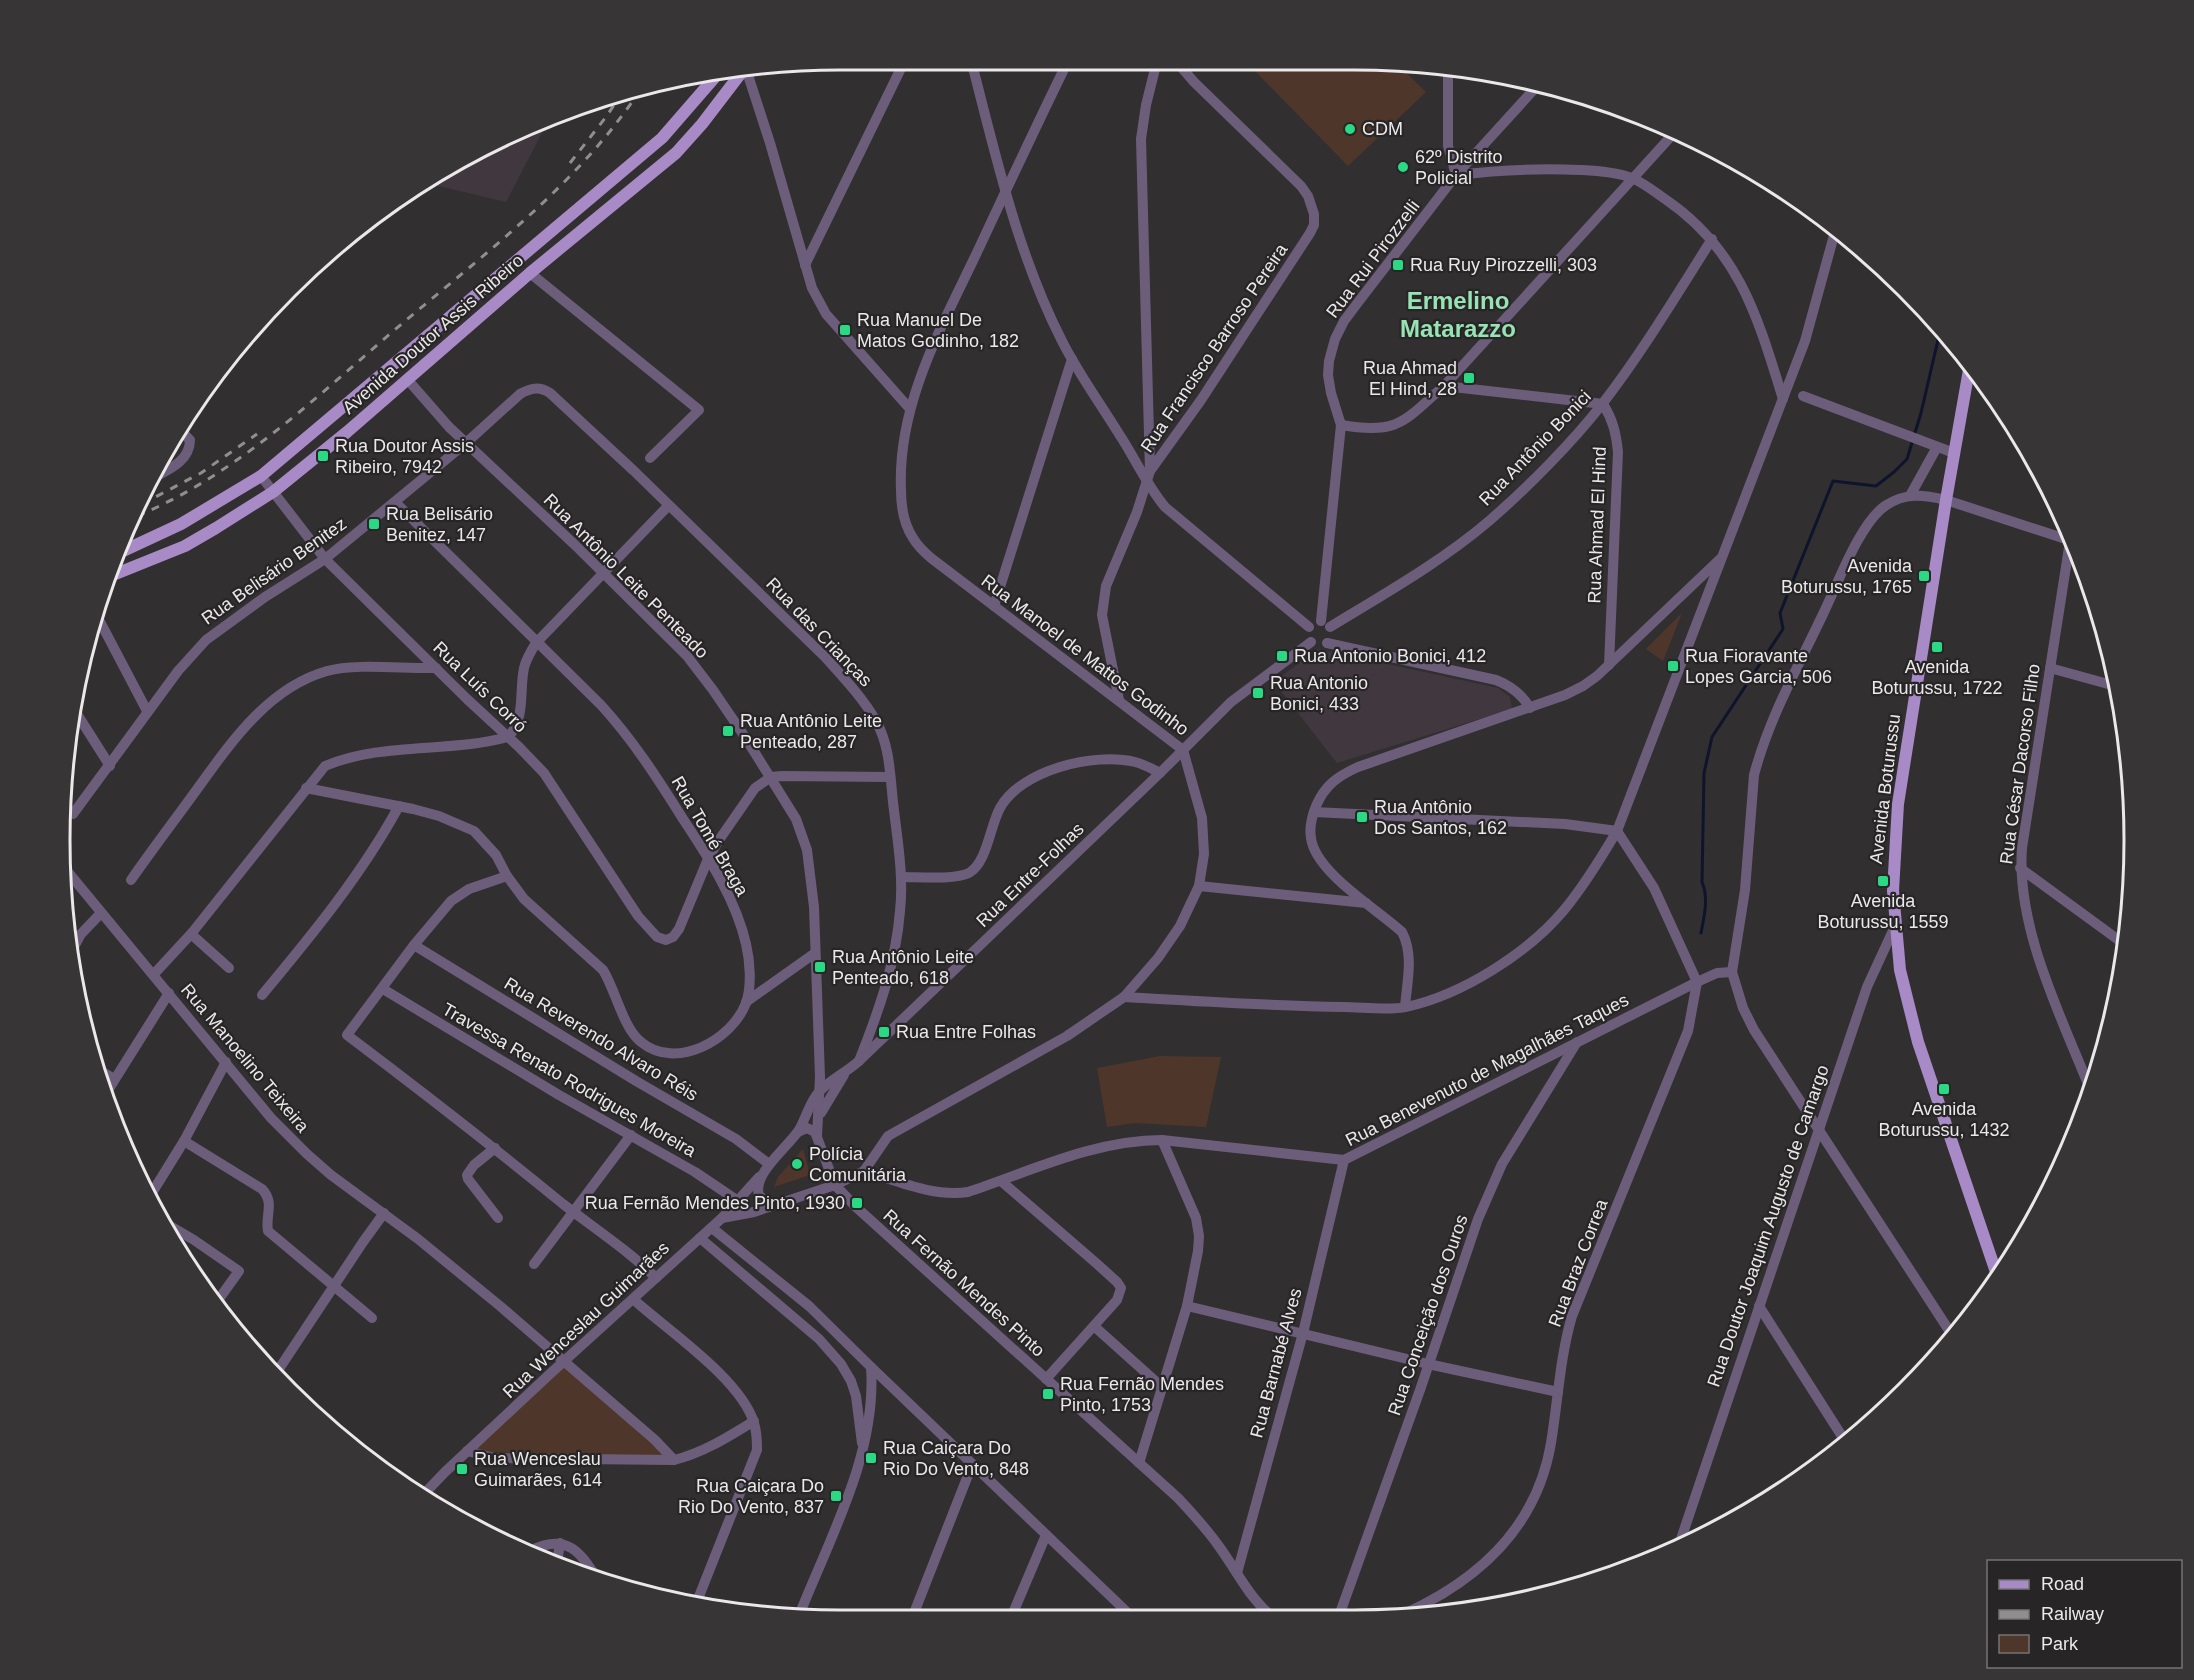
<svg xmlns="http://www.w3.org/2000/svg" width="2194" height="1680" viewBox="0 0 2194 1680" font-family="Arial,sans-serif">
	<rect width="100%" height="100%" fill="#322f31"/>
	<g fill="#40383e">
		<path d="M546,125L506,202L426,183L450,165Z"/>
		<path d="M1318,649L1498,688L1510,697L1512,709L1337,763L1274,682Z"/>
	</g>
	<g fill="#4e372a">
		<path d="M1263,61L1395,62L1426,92L1348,166L1254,70Z"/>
		<path d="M1682,613L1663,661L1646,649Z"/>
		<path d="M1160,1056L1221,1057L1206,1127L1134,1123L1107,1127L1097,1068Z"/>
		<path d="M803,1149L810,1175L774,1187L778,1177Z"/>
		<path d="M564,1362L674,1460L467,1451Z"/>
	</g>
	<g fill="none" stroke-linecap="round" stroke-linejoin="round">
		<path stroke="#0e142c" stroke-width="3" d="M1701,933C1704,916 1709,899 1702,882L1704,773L1712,737L1783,629L1780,613L1833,481L1876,486L1894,472L1907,459L1921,413L1941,327"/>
		<g stroke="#6c5e7b" stroke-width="10">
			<path d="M971,60C996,156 1017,253 1062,341C1078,373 1100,403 1119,434C1135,458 1146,484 1165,507L1309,627"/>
			<path d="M1448,69V146L1456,175C1498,170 1538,168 1580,170C1597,171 1618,172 1634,179C1645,184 1655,192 1665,199C1739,249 1758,318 1783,399"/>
			<path d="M747,72L770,143L812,288L826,314L910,409"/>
			<path d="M805,265L905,60"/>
			<path d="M530,273L699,410L650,458"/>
			<path d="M278,303L291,286"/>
			<path d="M407,379L449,427L574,544L687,656L713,690L745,737L796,819L807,850L814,907L820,1077L817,1136"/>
			<path d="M1444,386L1603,404C1613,420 1616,433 1618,452L1609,665"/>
			<path d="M1803,396L1954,453"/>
			<path d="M1341,425C1399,435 1404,421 1444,386L1675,132"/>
			<path d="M1150,471L1141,139L1146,105L1157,61"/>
			<path d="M261,476L325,559L467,699L519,747L544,773L638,916L657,937L666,940L673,937L679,929L708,859L719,840L755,788L771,777L782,776L890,777"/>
			<path d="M153,478C168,470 190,461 190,440L180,430"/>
			<path d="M1911,494L1937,447"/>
			<path d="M2070,541L2022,848C2016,928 2061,1016 2090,1089"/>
			<path d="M994,606L1072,359"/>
			<path d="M96,614L147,711"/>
			<path d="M1321,621L1341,425L1331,393L1328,375L1329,361L1335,339L1344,321L1359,301L1456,175L1539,84"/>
			<path d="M1330,627C1384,594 1441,562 1489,521C1527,488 1572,443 1603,403C1643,351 1677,294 1712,239"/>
			<path d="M1327,643L1496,680C1511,686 1522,694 1530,708"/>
			<path d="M2050,668L2119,687"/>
			<path d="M1119,700L1102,615L1106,586L1137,512L1150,471L1201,400L1310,233L1314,225V214L1308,196L1301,186L1194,82L1176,61"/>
			<path d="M77,714L110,766"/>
			<path d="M306,788L413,809L439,816L474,831L496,855L507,876L524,899L603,970C616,991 623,1028 641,1042C676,1071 732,1040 746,1003C752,986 750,961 746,944C736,899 708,857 683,819C658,779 633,740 601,705L395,502"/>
			<path d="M1314,812L1565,824L1617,831"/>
			<path d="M73,814L178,671L206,640L265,597L325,559L466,443L520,394C531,388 539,386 550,393L634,471L825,657C843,677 863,698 876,721C890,746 890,775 893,802C897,838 904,875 900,911C896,963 878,1013 859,1061"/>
			<path d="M63,866L271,1118L307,1154L331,1175L418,1239L500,1306L655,1440L674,1460"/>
			<path d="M2020,868L2124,944"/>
			<path d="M507,876L469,889L451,901L414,945L347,1035C420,1090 492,1146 563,1204C594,1228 628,1250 656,1278"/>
			<path d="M901,877C919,877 954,880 969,873C987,863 990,826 1000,808C1021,770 1094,752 1135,762C1144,764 1152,769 1160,773"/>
			<path d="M131,880C152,850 174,821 195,792C230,744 267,688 327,671C355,663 405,669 436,668"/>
			<path d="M1199,886L1366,903"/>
			<path d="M191,934L229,968"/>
			<path d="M414,945L636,1081L736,1139L769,1164"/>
			<path d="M74,947L81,934L101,913"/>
			<path d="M1732,972L1745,890L1754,775C1769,718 1799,665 1824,612C1838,583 1860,523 1885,506C1905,492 1924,495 1946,500L2075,542"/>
			<path d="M1732,972L1743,1008L1754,1030L1952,1335"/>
			<path d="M154,974L191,934L325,766C381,742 449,753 508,737C526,719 519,691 524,668C526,659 531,651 536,643L668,506"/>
			<path d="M383,989L559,1095L695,1172L738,1201"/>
			<path d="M262,995C312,935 362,874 399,806"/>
			<path d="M1124,997C1197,1001 1270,1006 1343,1007C1361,1007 1389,1011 1406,1007C1462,995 1528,953 1564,910C1584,886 1601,858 1617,831L1805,341L1836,228"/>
			<path d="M746,1002L815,953"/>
			<path d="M1405,1007C1407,982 1414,955 1402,932C1377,909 1315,872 1311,838C1309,827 1312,816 1316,806C1325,785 1338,776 1358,767L1565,695L1583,686L1597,676L1720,559"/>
			<path d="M96,1068L114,1079"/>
			<path d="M105,1095L169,993"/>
			<path d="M821,1113L844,1075"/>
			<path d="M798,1132L807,1128L815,1132L835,1185L856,1207L1178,1498C1192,1513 1206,1528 1218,1545C1235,1568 1247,1594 1268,1613"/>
			<path d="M184,1141L262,1189C275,1203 265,1215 268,1231L372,1318"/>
			<path d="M495,1148L474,1165L467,1175L468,1179L498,1218"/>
			<path d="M864,1171C898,1181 932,1197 968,1192C1031,1171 1095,1140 1162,1140L1344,1160L1697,982L1717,973L1732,972"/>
			<path d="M1001,1181L1096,1263L1117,1282L1121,1288L1117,1300L1046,1379"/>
			<path d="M150,1196L184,1141L226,1062"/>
			<path d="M776,1205L767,1203L759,1195C752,1174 788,1147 799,1130C806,1118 811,1098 822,1089C832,1079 848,1071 859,1061L1160,773L1231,702L1311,642"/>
			<path d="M722,1218L754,1212L835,1185L864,1171L888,1136L1067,1036L1124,997L1158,958L1180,926L1199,886L1204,854L1202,818L1183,750L931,558C924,552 917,545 913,538C903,523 901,507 901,490C897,402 944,323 980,246C1009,184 1038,122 1068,61"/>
			<path d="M165,1223L194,1240L239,1271L216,1303"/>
			<path d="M712,1228L809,1306L871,1367C877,1453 831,1535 800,1613"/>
			<path d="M700,1238L819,1339L841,1364L851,1381L856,1396L862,1443"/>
			<path d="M534,1264L631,1135"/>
			<path d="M633,1299C667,1330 741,1379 754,1423C757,1432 757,1441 757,1450L696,1604"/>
			<path d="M1187,1306L1428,1364L1558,1392"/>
			<path d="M1759,1306L1845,1441"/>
			<path d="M1095,1327L1163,1388"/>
			<path d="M871,1367L1128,1613"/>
			<path d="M275,1375L363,1242L384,1213"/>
			<path d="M467,1451L495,1458L674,1460C703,1453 728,1437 754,1421"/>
			<path d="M1139,1463L1187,1306L1198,1251L1199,1236L1196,1218L1162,1140"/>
			<path d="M422,1496L445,1472L552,1372L722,1218L759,1177"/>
			<path d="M1680,1542L1867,987L1896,924"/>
			<path d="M532,1550C566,1533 582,1552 598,1581"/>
			<path d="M557,1563L560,1543"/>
			<path d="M1237,1573L1303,1333L1344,1160"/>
			<path d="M914,1613L972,1465"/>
			<path d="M1013,1613L1046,1535"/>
			<path d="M1340,1613L1420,1390L1478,1219L1502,1164L1577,1042"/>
			<path d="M1406,1613C1480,1579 1537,1527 1551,1443C1558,1400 1560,1357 1572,1316L1688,1031L1697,982L1654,888L1617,831"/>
		</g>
		<g stroke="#a78ac6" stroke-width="12">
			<path d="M1970,364L1946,500L1898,804L1893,891L1900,970L1918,1042L1998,1278"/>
			<path d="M123,551L181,524L261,476L662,138L715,77"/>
			<path d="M113,575L185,546L216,528L273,492L347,432L530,273L676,153L702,124L741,73"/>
		</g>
		<g stroke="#918e90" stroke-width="3" stroke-dasharray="8 8" stroke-linecap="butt">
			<path d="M570,163L606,117L622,93"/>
			<path d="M142,504L201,473L257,434"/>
			<path d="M137,516C234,476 312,401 391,333C466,269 548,208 611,130C622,116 633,101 643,86"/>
		</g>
	</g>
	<g fill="#2bd884" stroke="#282527" stroke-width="2">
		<circle cx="1350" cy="129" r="6"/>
		<circle cx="1403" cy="167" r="6"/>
		<rect x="1392" y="259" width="12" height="12" rx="3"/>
		<rect x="839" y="324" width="12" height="12" rx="3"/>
		<rect x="1463" y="372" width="12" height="12" rx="3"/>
		<rect x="317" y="450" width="12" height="12" rx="3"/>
		<rect x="368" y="518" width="12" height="12" rx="3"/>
		<rect x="1918" y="570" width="12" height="12" rx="3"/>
		<rect x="1931" y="641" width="12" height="12" rx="3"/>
		<rect x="1276" y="650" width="12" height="12" rx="3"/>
		<rect x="1667" y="660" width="12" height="12" rx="3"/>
		<rect x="1252" y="687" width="12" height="12" rx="3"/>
		<rect x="722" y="725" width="12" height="12" rx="3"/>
		<rect x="1356" y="811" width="12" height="12" rx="3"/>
		<rect x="1877" y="875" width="12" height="12" rx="3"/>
		<rect x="814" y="961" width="12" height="12" rx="3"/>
		<rect x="878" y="1026" width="12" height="12" rx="3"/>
		<rect x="1938" y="1083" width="12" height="12" rx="3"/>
		<circle cx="797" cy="1164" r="6"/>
		<rect x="851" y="1197" width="12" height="12" rx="3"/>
		<rect x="1042" y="1388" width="12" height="12" rx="3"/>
		<rect x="865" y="1452" width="12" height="12" rx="3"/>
		<rect x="456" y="1463" width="12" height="12" rx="3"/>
		<rect x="830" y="1490" width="12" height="12" rx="3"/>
	</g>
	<g text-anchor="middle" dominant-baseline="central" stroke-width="4.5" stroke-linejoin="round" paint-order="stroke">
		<g font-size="18" fill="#eae8e9" stroke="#282527" text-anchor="start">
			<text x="1362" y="129">CDM</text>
			<text x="1415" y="157">62º Distrito<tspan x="1415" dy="21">Policial</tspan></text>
			<text x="1410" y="265">Rua Ruy Pirozzelli, 303</text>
			<text x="857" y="320">Rua Manuel De<tspan x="857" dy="21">Matos Godinho, 182</tspan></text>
			<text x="1457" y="368" text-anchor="end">Rua Ahmad<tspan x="1457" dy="21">El Hind, 28</tspan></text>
			<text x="335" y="446">Rua Doutor Assis<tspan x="335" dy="21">Ribeiro, 7942</tspan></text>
			<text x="386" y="514">Rua Belisário<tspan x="386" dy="21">Benitez, 147</tspan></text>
			<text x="1912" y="566" text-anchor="end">Avenida<tspan x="1912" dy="21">Boturussu, 1765</tspan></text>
			<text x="1294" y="656">Rua Antonio Bonici, 412</text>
			<text x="1685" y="656">Rua Fioravante<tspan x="1685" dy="21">Lopes Garcia, 506</tspan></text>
			<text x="1937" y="667" text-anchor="middle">Avenida<tspan x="1937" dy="21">Boturussu, 1722</tspan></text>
			<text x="1270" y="683">Rua Antonio<tspan x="1270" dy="21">Bonici, 433</tspan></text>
			<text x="740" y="721">Rua Antônio Leite<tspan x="740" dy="21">Penteado, 287</tspan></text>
			<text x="1374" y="807">Rua Antônio<tspan x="1374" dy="21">Dos Santos, 162</tspan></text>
			<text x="1883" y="901" text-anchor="middle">Avenida<tspan x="1883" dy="21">Boturussu, 1559</tspan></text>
			<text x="832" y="957">Rua Antônio Leite<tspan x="832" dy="21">Penteado, 618</tspan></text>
			<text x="896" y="1032">Rua Entre Folhas</text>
			<text x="1944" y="1109" text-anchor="middle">Avenida<tspan x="1944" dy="21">Boturussu, 1432</tspan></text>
			<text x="809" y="1154">Polícia<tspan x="809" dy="21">Comunitária</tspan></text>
			<text x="845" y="1203" text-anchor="end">Rua Fernão Mendes Pinto, 1930</text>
			<text x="1060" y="1384">Rua Fernão Mendes<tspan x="1060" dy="21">Pinto, 1753</tspan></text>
			<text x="883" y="1448">Rua Caiçara Do<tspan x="883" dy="21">Rio Do Vento, 848</tspan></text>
			<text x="474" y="1459">Rua Wenceslau<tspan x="474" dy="21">Guimarães, 614</tspan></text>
			<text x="824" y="1486" text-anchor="end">Rua Caiçara Do<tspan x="824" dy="21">Rio Do Vento, 837</tspan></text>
		</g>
		<g font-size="18" fill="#eae8e9" stroke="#282527">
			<text transform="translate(1373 259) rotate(-53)">Rua Rui Pirozzelli</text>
			<text transform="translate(433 334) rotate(-41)">Avenida Doutor Assis Ribeiro</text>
			<text transform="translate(1214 348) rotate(-56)">Rua Francisco Barroso Pereira</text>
			<text transform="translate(1535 448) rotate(-46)">Rua Antônio Bonici</text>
			<text transform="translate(1597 525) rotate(-88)">Rua Ahmad El Hind</text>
			<text transform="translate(274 571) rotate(-35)">Rua Belisário Benitez</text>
			<text transform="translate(626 576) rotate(45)">Rua Antônio Leite Penteado</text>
			<text transform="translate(819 632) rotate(46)">Rua das Crianças</text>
			<text transform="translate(1085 655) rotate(37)">Rua Manoel de Mattos Godinho</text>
			<text transform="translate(480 687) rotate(44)">Rua Luís Corró</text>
			<text transform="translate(2020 764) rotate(-82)">Rua César Dacorso Filho</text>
			<text transform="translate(1885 789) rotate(-83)">Avenida Boturussu</text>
			<text transform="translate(710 836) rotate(60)">Rua Tomé Braga</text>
			<text transform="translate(1030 875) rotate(-44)">Rua Entre-Folhas</text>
			<text transform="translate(601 1039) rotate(31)">Rua Reverendo Alvaro Réis</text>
			<text transform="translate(245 1058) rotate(50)">Rua Manoelino Teixeira</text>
			<text transform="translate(1487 1070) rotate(-27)">Rua Benevenuto de Magalhães Taques</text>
			<text transform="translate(569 1080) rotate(30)">Travessa Renato Rodrigues Moreira</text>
			<text transform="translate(1768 1226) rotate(-71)">Rua Doutor Joaquim Augusto de Camargo</text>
			<text transform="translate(1578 1263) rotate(-69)">Rua Braz Correa</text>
			<text transform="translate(964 1283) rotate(42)">Rua Fernão Mendes Pinto</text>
			<text transform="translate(1428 1315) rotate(-71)">Rua Conceição dos Ouros</text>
			<text transform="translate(586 1320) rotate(-43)">Rua Wenceslau Guimarães</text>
			<text transform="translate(1276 1363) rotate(-75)">Rua Barnabé Alves</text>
		</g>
		<g font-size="24" font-weight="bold" fill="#98e3b3" stroke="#282527">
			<text x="1458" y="300">Ermelino<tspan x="1458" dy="28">Matarazzo</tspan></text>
		</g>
	</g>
	<path d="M0 0H2194V1680H0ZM840 70H1354A770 770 0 0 1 2124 840V840A770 770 0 0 1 1354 1610H840A770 770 0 0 1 70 840V840A770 770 0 0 1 840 70Z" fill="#383537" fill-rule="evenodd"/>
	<path fill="none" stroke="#eae8e9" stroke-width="3" d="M840 70H1354A770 770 0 0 1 2124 840V840A770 770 0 0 1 1354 1610H840A770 770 0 0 1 70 840V840A770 770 0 0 1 840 70Z"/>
	<rect x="1987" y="1560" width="195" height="108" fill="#282527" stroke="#767375" stroke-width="1.5"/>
	<rect x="1999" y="1580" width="30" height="9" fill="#a78ac6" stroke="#767375" stroke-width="1.5"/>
	<text x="2041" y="1590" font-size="18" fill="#eae8e9">Road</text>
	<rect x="1999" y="1610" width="30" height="9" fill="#918e90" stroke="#767375" stroke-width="1.5"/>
	<text x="2041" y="1620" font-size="18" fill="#eae8e9">Railway</text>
	<rect x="1999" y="1635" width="30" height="18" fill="#4e372a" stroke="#767375" stroke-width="1.5"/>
	<text x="2041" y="1650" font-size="18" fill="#eae8e9">Park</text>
</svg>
